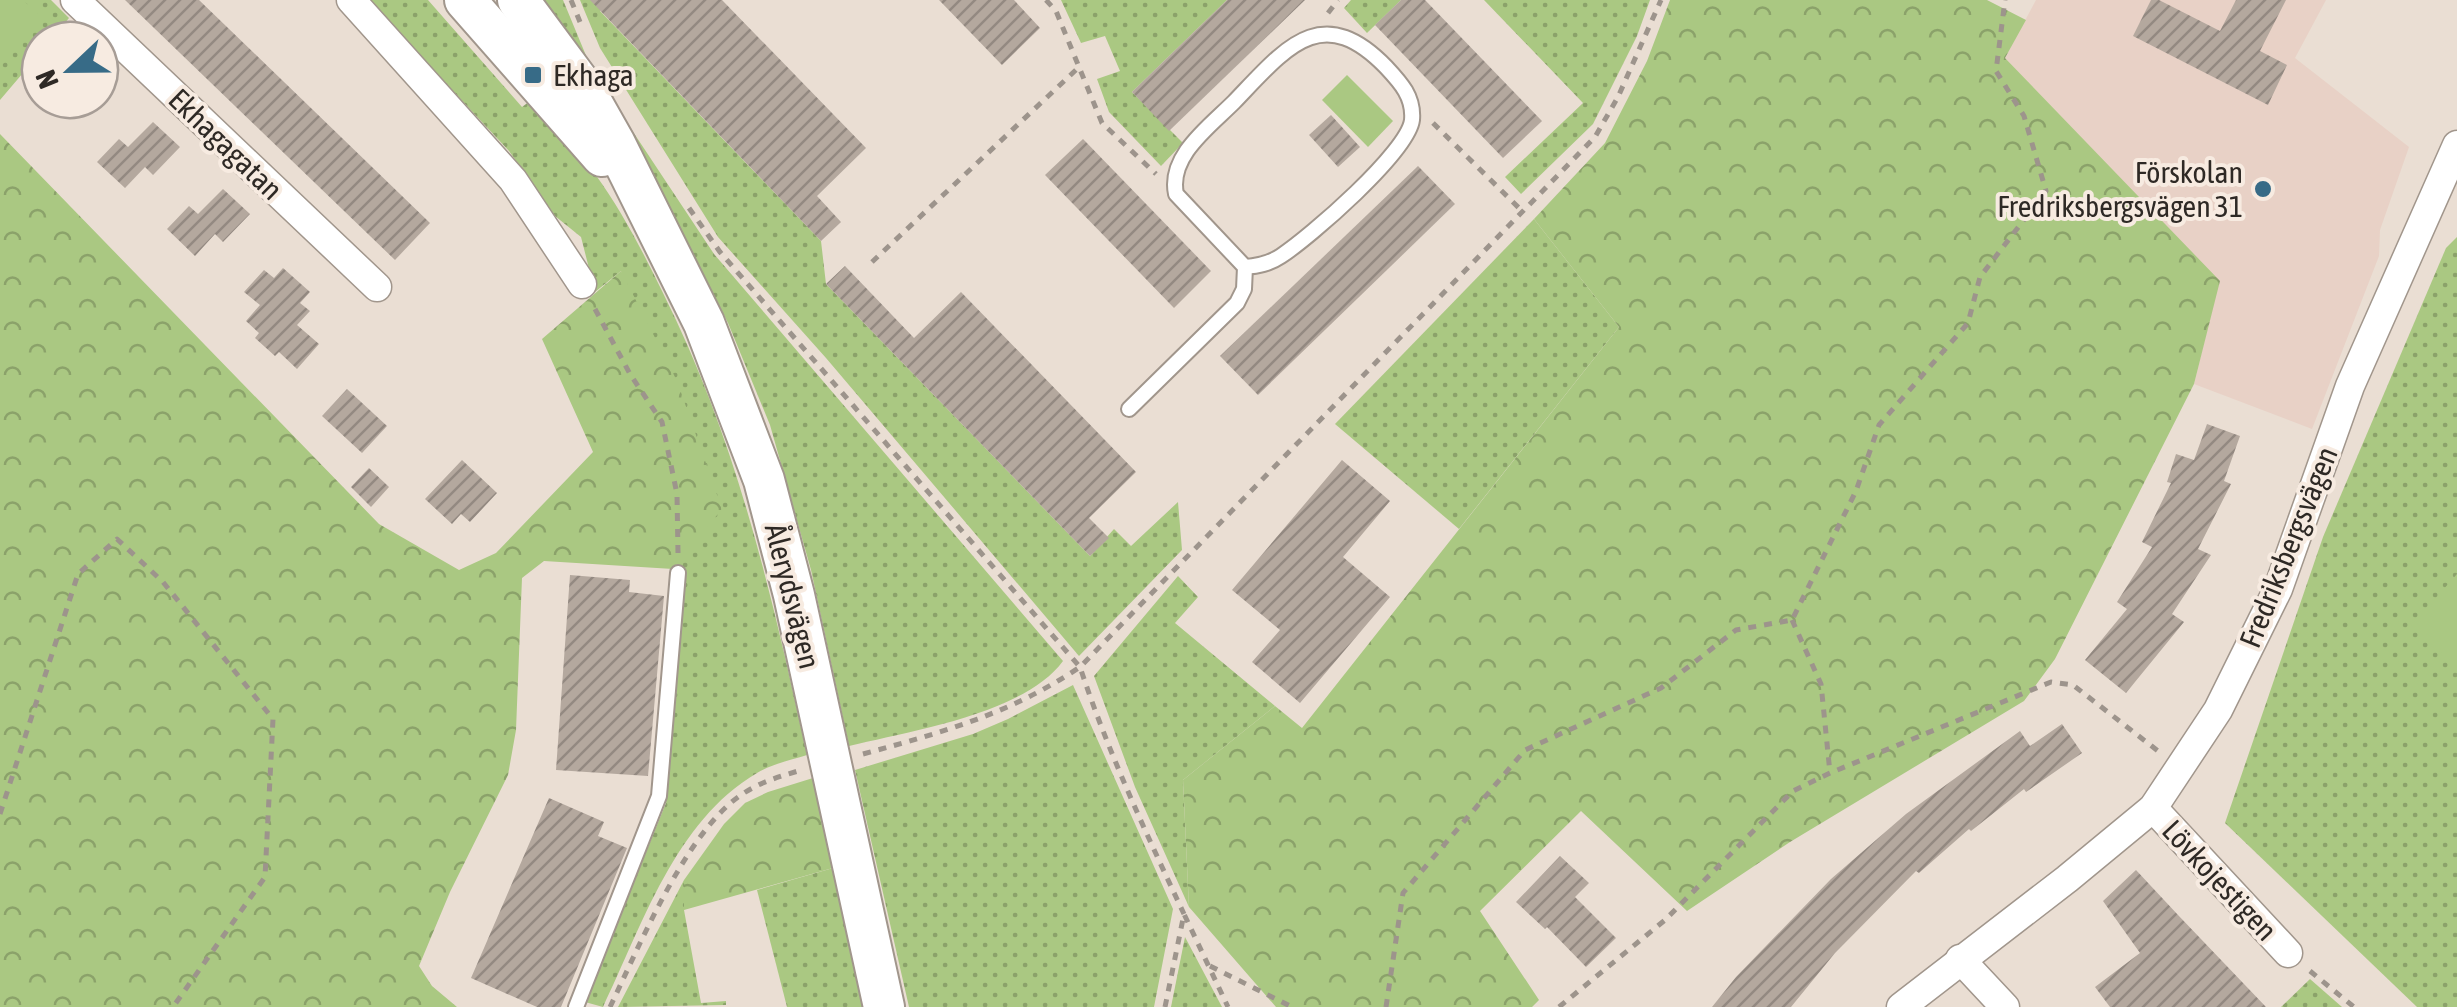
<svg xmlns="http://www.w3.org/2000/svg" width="2457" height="1007" viewBox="0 0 2457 1007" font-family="'Asap Condensed',sans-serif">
	<defs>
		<pattern id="grass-dots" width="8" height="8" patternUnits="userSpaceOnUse" patternTransform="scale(2.5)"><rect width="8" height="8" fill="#aac882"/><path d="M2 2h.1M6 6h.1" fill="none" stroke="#8ba26a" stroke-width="1.8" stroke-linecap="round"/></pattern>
		<pattern id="forest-crowns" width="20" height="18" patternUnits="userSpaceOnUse" patternTransform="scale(2.5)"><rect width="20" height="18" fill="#aac882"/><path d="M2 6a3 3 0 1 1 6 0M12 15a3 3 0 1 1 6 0" fill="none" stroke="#8ba26a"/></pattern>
		<pattern id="building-hatch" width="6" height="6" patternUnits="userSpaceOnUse" patternTransform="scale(2.5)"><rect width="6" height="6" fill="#b4a89e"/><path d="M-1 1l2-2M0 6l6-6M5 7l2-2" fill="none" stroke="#938981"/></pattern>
	</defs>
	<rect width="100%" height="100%" fill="#eaded3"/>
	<path fill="#e8d1c6" d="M2036,0H2326L2295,58L2409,147L2380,230L2379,256L2312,429L2194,384L2219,281L2005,58Z"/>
	<g fill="url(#grass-dots)">
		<path d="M0,0H51L69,18L51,40H40V53L0,100Z"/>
		<path d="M368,0H428L522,107L530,101C551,125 576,148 595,174C622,211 643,252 663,293C737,441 772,595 807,755C791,760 772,764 757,773C675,821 642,926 603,1007L585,1002L666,803L684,570L673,569L621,271L595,292L581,237L555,216L509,151Z"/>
		<path d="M528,0H563L592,70L714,254L1063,661C1024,714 910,731 849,746L811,570L770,425L728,323L676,221L632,148Z"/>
		<path d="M580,0H610L600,11L821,241L826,284L1090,556L1114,529L1131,546L1178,502L1182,550L1079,656L826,358L718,237L600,48Z"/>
		<path d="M1061,0H1227L1132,92L1183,143L1161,166L1109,112L1097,79L1120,71L1105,36L1081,43Z"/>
		<path d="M1351,0H1401L1367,33L1344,8Z"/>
		<path d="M1484,0H1650L1637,36L1593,124L1521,194L1505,177L1583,103Z"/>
		<path d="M1534,219L1619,327L1459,529L1335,424Z"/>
		<path d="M2457,237V1007H2417L2225,823L2323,537L2446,248Z"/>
		<path d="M1178,576L1198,597L1175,623L1275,706L1183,780L1189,907L1135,787L1094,676Z"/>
		<path d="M1073,685L1173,909L1154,1007H909L855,770L973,734L1008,719Z"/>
		<path d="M833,868L865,1007H787L757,890Z"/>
		<path d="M684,880V910L701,1003L726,1001V1005L618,1007Z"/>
		<path d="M1185,937L1222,1007H1171Z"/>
		<path d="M2310,979L2342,1007H2281Z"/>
	</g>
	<g fill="url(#forest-crowns)">
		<path d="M1670,0H1987L2026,20L2005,58L2220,281L2194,384L2055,659L2024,701L1790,842L1687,911L1581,811L1480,911L1539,1000L1532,1007H1276L1189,907L1183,780L1275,706L1302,728L1619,327L1534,219L1605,143L1647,61Z"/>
		<path d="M0,134L379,524L459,570L496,553L593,452L542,339L621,271L677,381L722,509L673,569L544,561L522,578L516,730L508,775L450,892L419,966L432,986L457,1007H0Z"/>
		<path d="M813,778L833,868L684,910V880L724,824L745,803L768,792Z"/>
	</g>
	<g fill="#aac882">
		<path d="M0,0H23L45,20L0,67Z"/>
		<path d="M1347,75L1393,121L1368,147L1322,100Z"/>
		<path d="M2457,574V666L2411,626Z"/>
	</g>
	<g fill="url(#building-hatch)">
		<path d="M125,0H199L430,223L395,260Z"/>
		<path d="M590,0H722L866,148L817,196L841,222L821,241Z"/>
		<path d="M939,0H1014L1040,28L1002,65Z"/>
		<path d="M1227,0H1305L1169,131L1132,92Z"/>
		<path d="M1401,0H1425L1542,121L1503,158L1375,25Z"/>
		<path d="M2151,0H2159L2220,31L2236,0H2286L2260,51L2287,65L2268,105L2133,36Z"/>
		<path d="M1331,115L1360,147L1338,167L1309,135Z"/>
		<path d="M153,122L180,147L153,175L145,167L125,188L97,162L119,139L128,147Z"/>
		<path d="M1083,139L1211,271L1174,308L1045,175Z"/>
		<path d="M1418,166L1455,204L1258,395L1220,356Z"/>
		<path d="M223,189L250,214L223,242L215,234L195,256L167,229L189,206L198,214Z"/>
		<path d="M845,266L914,338L961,292L1136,472L1089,518L1109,538L1090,556L826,284Z"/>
		<path d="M283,268L310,292L300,303L310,311L297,325L319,344L297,369L279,352L275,356L255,338L259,333L246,321L260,305L244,292L264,270L274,278Z"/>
		<path d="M347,389L387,426L362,453L322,416Z"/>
		<path d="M2207,424L2240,436L2224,481L2231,484L2198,549L2211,555L2172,614L2184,622L2126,693L2085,660L2127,609L2117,602L2152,547L2142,542L2171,483L2167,482L2176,454L2194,460Z"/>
		<path d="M462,460L497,493L470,522L461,514L452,524L425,499Z"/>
		<path d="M1342,460L1390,501L1343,557L1390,597L1300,703L1252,662L1280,630L1232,590Z"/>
		<path d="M369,468L389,487L371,507L351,487Z"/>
		<path d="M570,575L630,580L629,592L664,596L648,776L556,770Z"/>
		<path d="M2062,724L2082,753L2026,792L2024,789L1971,831L1969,829L1919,873L1916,871L1835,953L1791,1007H1712L1736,977L1831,879L1906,814L2020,731L2030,746Z"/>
		<path d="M549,798L604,822L598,836L627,848L561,1007H537L471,978Z"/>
		<path d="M1560,856L1589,883L1575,897L1616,938L1586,967L1547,927L1545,929L1516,902Z"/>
		<path d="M2136,870L2178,915L2266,1007H2110L2095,987L2140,953L2103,901Z"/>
	</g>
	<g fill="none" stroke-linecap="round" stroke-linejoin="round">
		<defs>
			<g id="service">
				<path d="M1129,409L1237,303L1244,289L1245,267L1176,194C1168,156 1209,127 1234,102C1285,49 1321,0 1386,67C1401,83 1414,97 1412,120C1408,152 1310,237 1281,256C1269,264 1258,266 1245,267"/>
				<path d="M576,1007L659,796L678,573"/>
			</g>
			<g id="minor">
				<path d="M75,0L377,287"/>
				<path d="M351,0L513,180L582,284"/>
				<path d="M2153,808L2288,953"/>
				<path d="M1960,959L2005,1007"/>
				<path d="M1901,1007L2067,879L2153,808L2218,710L2278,589L2350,386L2457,145"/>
			</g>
			<g id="secondary">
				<path d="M465,0L602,156"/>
				<path d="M518,0L584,89L614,142L704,323L764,480L794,595L884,1007"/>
			</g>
		</defs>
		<use href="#service" stroke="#a1968c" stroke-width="18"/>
		<use href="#minor" stroke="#a1968c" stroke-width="31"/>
		<use href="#secondary" stroke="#a1968c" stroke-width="44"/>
		<g stroke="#9d948c" stroke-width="5" stroke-dasharray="8 8" stroke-linecap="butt">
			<path d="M571,0L580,22"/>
			<path d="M1046,0L1056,11L1102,123L1156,174"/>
			<path d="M1328,13L1338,0"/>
			<path d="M1433,123L1523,212"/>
			<path d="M689,208L720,252L1080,667C1108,752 1146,833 1184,914"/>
			<path d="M872,262L1078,68"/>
			<path d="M595,309L630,374L662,422L677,494L678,553"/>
			<path d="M1792,620L1821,684L1830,773"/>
			<path d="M863,754C943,732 1010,714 1080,667L1595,137L1618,97L1661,0"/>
			<path d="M0,814L78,574L117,539L163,582L273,719L265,877L173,1007"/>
			<path d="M1210,966L1292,1007"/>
			<path d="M2310,971L2354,1007"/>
			<path d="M610,1007C639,947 686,832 741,795C758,783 778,777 798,771"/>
			<path d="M1165,1007L1184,914L1228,1007"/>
			<path d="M1386,1007L1403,893L1525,750L1661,688L1736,630L1792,620L1856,491L1879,425L1968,323L1980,277L2046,191L2024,116L1996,71L2005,0"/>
			<path d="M1559,1007L1665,920L1793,791L1830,773L2051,682L2073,685L2158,751"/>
		</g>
		<use href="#service" stroke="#fff" stroke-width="14"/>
		<use href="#minor" stroke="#fff" stroke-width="28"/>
		<use href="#secondary" stroke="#fff" stroke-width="40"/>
	</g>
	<g fill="#376b87" stroke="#f7ebe1" stroke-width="4">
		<rect x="523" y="65" width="20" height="20" rx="5"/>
		<circle cx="2263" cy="189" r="10"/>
	</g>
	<g text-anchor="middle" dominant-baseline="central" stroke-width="8" stroke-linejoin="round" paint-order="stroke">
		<g font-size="30" fill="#2e2925" stroke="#f7ebe1" text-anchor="start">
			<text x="553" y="75">Ekhaga</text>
			<text x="2243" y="172" text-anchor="end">Förskolan<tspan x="2243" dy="34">Fredriksbergsvägen 31</tspan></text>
		</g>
		<g font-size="30" fill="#2e2925" stroke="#f7ebe1">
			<text transform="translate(226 144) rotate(44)">Ekhagagatan</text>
			<text transform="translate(2288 547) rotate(-68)">Fredriksbergsvägen</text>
			<text transform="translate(793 596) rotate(76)">Ålerydsvägen</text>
			<text transform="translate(2220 880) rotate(47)">Lövkojestigen</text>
		</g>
	</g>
	<g transform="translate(70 70) rotate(248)"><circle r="48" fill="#f7ebe1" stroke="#a79d96" stroke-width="2.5"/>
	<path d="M0-8L18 38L0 25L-18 38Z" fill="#376b87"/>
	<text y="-15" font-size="28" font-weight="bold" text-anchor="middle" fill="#2e2925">N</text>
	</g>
</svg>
